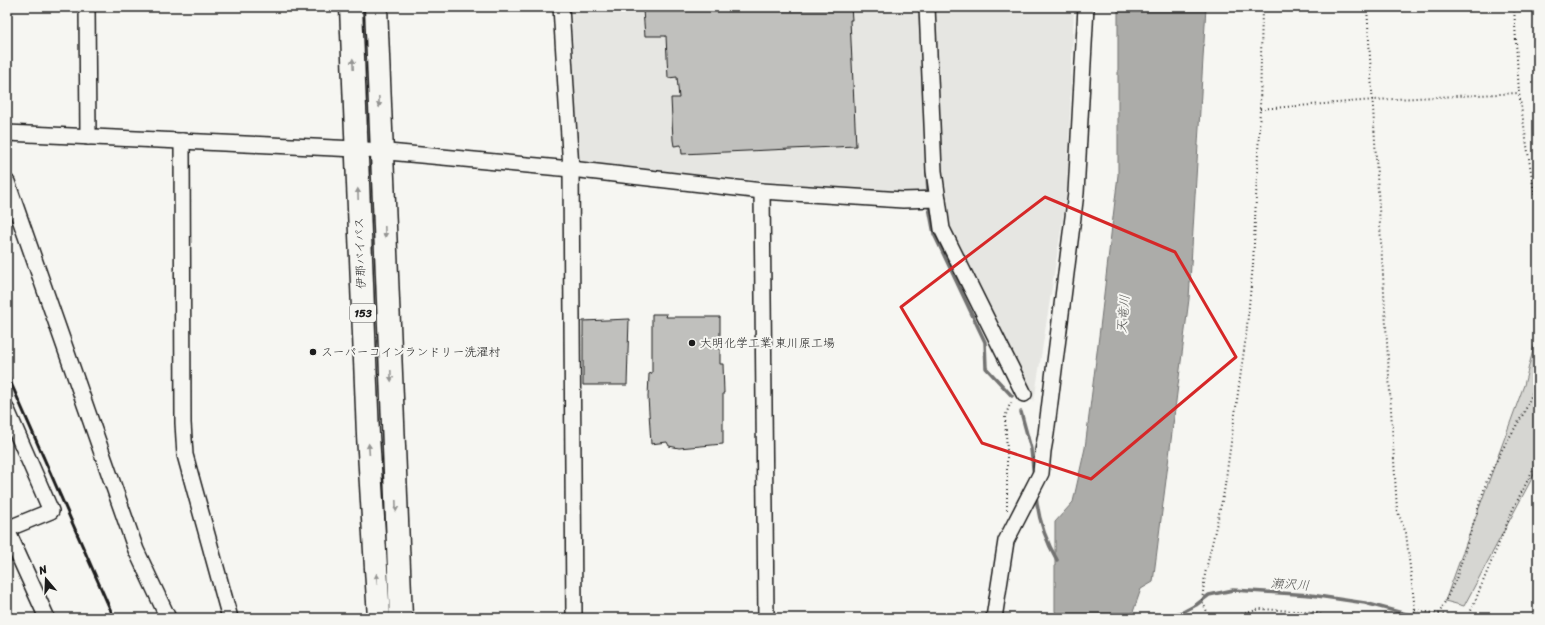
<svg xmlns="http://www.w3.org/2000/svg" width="1545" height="625" viewBox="0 0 1545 625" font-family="Sriracha,'Klee One',sans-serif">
	<rect width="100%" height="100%" fill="#f6f6f2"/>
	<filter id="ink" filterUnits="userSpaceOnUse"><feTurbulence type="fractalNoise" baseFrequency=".025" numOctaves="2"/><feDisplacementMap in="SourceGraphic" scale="8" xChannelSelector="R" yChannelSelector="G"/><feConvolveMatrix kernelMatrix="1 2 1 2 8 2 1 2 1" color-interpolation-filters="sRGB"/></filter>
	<g filter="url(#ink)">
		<path fill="#e6e6e2" d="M571,7H1074L1067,192L1034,401L938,228L931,191H920L918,193L843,188L578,163Z"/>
		<path fill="#d6d6d2" stroke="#797977" d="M1538,331V467L1464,606L1445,601L1524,385Z"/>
		<path fill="#acaca9" stroke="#727271" d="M1118,7H1206L1189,299L1153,582L1141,589L1131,618H1058L1055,611V522L1073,502L1085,448L1100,328L1118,175Z"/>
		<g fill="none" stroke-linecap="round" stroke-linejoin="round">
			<g stroke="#727271" stroke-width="3.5">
				<path d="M927,172L928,196"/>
				<path d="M928,202L934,234L985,342L986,368L1012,396"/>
				<path d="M1021,412L1031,449L1034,477"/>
				<path d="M1036,495C1038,517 1046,541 1057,560"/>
				<path d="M1162,618L1183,612L1196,605L1209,595L1233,590L1311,595L1365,603L1421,618"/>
			</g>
		</g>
		<g fill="#c0c0bd" stroke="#1c1c1c">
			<path d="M663,7H851L852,20H850L856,146L682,154L681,145L674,146L673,140L671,98H679L677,77L668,78L666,36H645L643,10L663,9Z"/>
			<path d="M652,314H667L666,317H720V364H723L724,393H723V444L679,448L669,446L667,442L651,444L648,397L649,374L652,373Z"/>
			<path d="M629,319L627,385H583V321Z"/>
		</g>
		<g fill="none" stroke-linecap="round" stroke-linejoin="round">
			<defs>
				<g id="minor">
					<path d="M87,7L88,137"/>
					<path d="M561,7L571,169L574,618"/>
					<path d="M927,7L934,171L942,229L1024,394"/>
					<path d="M7,133L356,149L571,169L762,191L903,200L938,199"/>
					<path d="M182,141L183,423L185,455L230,618"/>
					<path d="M7,182L136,550L168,618"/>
					<path d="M762,191L766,618"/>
					<path d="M7,410L51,511L7,529"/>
					<path d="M7,530L47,618"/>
					<path d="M994,618L1006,541L1041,473L1043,451L1046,434L1076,193L1086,7"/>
				</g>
				<g id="highway">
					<path d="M351,7L368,435L379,618"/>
					<path d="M376,7L401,618"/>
				</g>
			</defs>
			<use href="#minor" stroke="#1c1c1c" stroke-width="18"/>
			<use href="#highway" stroke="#1c1c1c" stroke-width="25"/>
			<g stroke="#1c1c1c" stroke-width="2" stroke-dasharray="1 3" stroke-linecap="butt">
				<path d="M1367,7L1397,510L1406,533L1415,610L1413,618"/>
				<path d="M1514,7L1519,93L1538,218"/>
				<path d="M1260,109L1374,100L1519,93"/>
				<path d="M1007,510V450L1005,417L1010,404L1013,402"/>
				<path d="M1415,610L1465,618"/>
				<path d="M1439,614L1456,579L1487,480L1502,450L1525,411L1538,379"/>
				<path d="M1210,618L1202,601L1205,574L1224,492L1246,336L1253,265L1260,109L1262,7"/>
				<path d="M1230,618L1260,609L1313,612L1330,618"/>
				<path d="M1468,618L1513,509L1538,460"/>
			</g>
			<use href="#minor" stroke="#f6f6f2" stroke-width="15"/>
			<use href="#highway" stroke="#f6f6f2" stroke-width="22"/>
			<path stroke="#1c1c1c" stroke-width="3" d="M7,374L114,618"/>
		</g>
		<defs><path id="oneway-solid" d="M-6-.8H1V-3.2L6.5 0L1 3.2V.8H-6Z"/></defs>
		<g fill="#949492">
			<use href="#oneway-solid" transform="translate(353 64) rotate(-92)"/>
			<use href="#oneway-solid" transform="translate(379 102) rotate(88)"/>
			<use href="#oneway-solid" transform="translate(358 194) rotate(-92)"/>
			<use href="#oneway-solid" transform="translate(385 232) rotate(88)"/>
			<use href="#oneway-solid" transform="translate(391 376) rotate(88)"/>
			<use href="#oneway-solid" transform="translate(369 449) rotate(-94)"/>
			<use href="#oneway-solid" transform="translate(396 506) rotate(88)"/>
			<use href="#oneway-solid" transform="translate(377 579) rotate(-94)"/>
		</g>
	</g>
	<path fill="none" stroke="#d62828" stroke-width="3" stroke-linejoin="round" d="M1045,197L1175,252L1236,357L1091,479L982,443L901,307Z"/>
	<g fill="#1c1c1c" stroke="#f6f6f2" stroke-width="1.5">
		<circle cx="692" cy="343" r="4"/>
		<circle cx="313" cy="352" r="4"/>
	</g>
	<g text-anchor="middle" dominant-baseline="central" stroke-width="4" stroke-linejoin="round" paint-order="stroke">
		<rect fill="#f6f6f2" stroke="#5d5d5c" stroke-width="1" x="350" y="304" width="26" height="18" rx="3"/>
		<g font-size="11" font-weight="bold" fill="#1c1c1c">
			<text x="363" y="313">153</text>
		</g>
		<g font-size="12" fill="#1c1c1c" stroke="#f6f6f2">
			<text transform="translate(360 253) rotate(-92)">伊那バイパス</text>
		</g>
		<g font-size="12" fill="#1c1c1c" stroke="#f6f6f2" text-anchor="start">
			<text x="700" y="343">大明化学工業 東川原工場</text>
			<text x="321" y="352">スーパーコインランドリー洗濯村</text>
		</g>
		<g font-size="13" font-style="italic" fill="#565654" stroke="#f6f6f2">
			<text transform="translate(1123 314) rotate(-85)">天竜川</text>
			<text transform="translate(1290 584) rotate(4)">瀬沢川</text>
		</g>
	</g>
	<rect width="1545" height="625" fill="none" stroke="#f6f6f2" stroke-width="24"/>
	<rect x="12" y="12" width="1521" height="601" fill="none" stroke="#1c1c1c" stroke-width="1.5" filter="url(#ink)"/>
	<g transform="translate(46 579) rotate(341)" stroke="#f6f6f2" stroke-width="3" paint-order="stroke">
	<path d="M0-3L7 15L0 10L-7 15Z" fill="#1c1c1c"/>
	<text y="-6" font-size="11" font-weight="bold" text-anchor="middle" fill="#1c1c1c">N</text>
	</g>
</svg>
